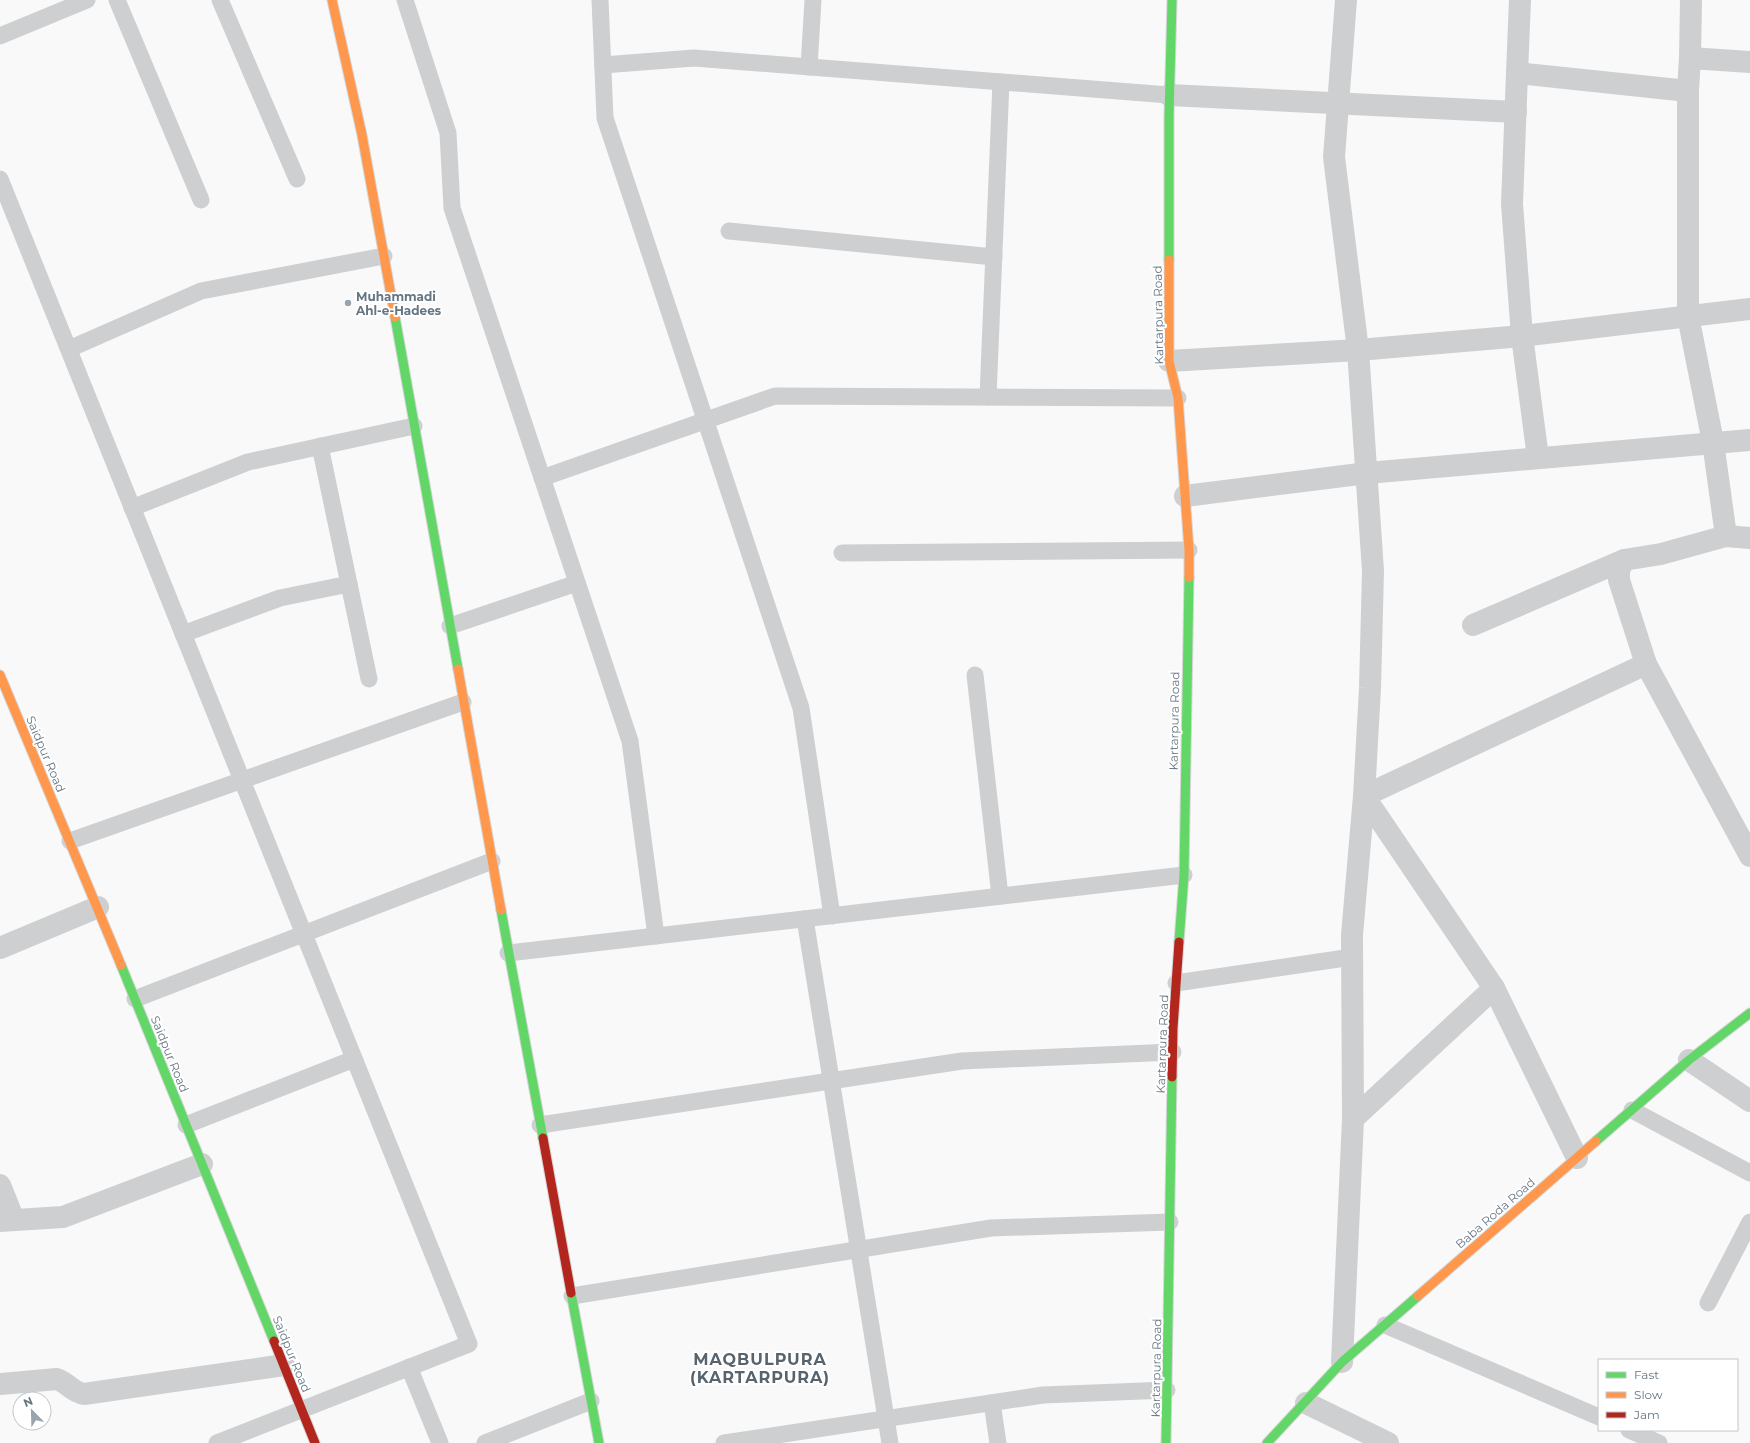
<svg xmlns="http://www.w3.org/2000/svg" width="1750" height="1443" viewBox="0 0 1750 1443" font-family="Montserrat,sans-serif">
	<rect width="100%" height="100%" fill="#f9f9f9"/>
	<g fill="none" stroke-linecap="round" stroke-linejoin="round">
		<defs>
			<g id="fast">
				<path d="M1169,260V116L1172,0"/>
				<path d="M395,317L458,669"/>
				<path d="M501,910L543,1138"/>
				<path d="M1179,942L1184,875L1189,577"/>
				<path d="M121,965L274,1341"/>
				<path d="M1596,1141L1689,1060L1750,1013"/>
				<path d="M571,1293L599,1443"/>
				<path d="M1166,1443L1172,1077"/>
				<path d="M1267,1443L1342,1362L1418,1296"/>
			</g>
			<g id="slow">
				<path d="M332,0L362,135L395,317"/>
				<path d="M1169,260V361L1178,398L1189,550V577"/>
				<path d="M458,669L501,910"/>
				<path d="M0,675L121,965"/>
				<path d="M1418,1296L1596,1141"/>
			</g>
			<g id="jam">
				<path d="M1172,1077L1173,1028L1179,942"/>
				<path d="M543,1138L571,1293"/>
				<path d="M274,1341L315,1443"/>
			</g>
		</defs>
		<use href="#fast" stroke="#d5d6d7" stroke-width="11"/>
		<use href="#slow" stroke="#d5d6d7" stroke-width="11"/>
		<use href="#jam" stroke="#d5d6d7" stroke-width="11"/>
		<g stroke="#cecfd0" stroke-width="17">
			<path d="M117,0L201,200"/>
			<path d="M220,0L297,179"/>
			<path d="M405,0L448,133L452,208L630,741L656,936"/>
			<path d="M600,0L605,118L801,708L832,916"/>
			<path d="M0,36L87,0"/>
			<path d="M603,65L694,58L1169,95"/>
			<path d="M809,67L813,0"/>
			<path d="M0,179L469,1344L217,1443"/>
			<path d="M729,231L994,257"/>
			<path d="M69,349L201,291L384,256"/>
			<path d="M988,397L1001,82"/>
			<path d="M320,446L369,679"/>
			<path d="M542,478L775,396L1178,398"/>
			<path d="M132,508L248,462L414,426"/>
			<path d="M842,553L1189,550"/>
			<path d="M450,626L577,583"/>
			<path d="M183,634L280,598L349,584"/>
			<path d="M975,675L1000,896"/>
			<path d="M70,841L463,702"/>
			<path d="M805,919L890,1443"/>
			<path d="M508,953L1184,875"/>
			<path d="M1176,983L1352,957"/>
			<path d="M135,999L492,861"/>
			<path d="M1632,1110L1750,1173"/>
			<path d="M186,1125L354,1059"/>
			<path d="M540,1125L962,1061L1173,1052"/>
			<path d="M572,1296L991,1228L1170,1222"/>
			<path d="M1708,1303L1750,1222"/>
			<path d="M1385,1325L1599,1417"/>
			<path d="M409,1367L440,1443"/>
			<path d="M992,1403L998,1443"/>
			<path d="M1629,1430L1659,1443"/>
			<path d="M485,1443L591,1401"/>
			<path d="M724,1443L1043,1395L1167,1390"/>
		</g>
		<g stroke="#cecfd0" stroke-width="22">
			<path d="M1690,58L1691,0"/>
			<path d="M1517,73L1520,0"/>
			<path d="M1688,91V316L1713,442L1726,536"/>
			<path d="M1169,95L1516,112"/>
			<path d="M1169,361L1358,350L1522,336L1750,309"/>
			<path d="M1538,458L1522,336L1512,204L1517,73L1688,91L1690,58L1750,62"/>
			<path d="M1185,496L1367,473L1750,440"/>
			<path d="M1473,625L1624,560"/>
			<path d="M1646,664L1750,856"/>
			<path d="M0,948L98,907"/>
			<path d="M1689,1060L1750,1101"/>
			<path d="M1353,1119L1494,988"/>
			<path d="M1577,1158L1494,988L1364,796L1646,664L1619,580V570L1624,560L1661,554L1726,536L1750,538"/>
			<path d="M0,1185L14,1220"/>
			<path d="M0,1221L63,1217L202,1164"/>
			<path d="M1342,1362L1353,1119L1352,935L1364,796L1370,688L1373,571L1358,350L1334,157L1346,0"/>
			<path d="M0,1384L57,1379C68,1383 72,1392 84,1394L284,1365"/>
			<path d="M1306,1403L1388,1443"/>
		</g>
		<use href="#fast" stroke="#63d668" stroke-width="9"/>
		<use href="#slow" stroke="#ff974d" stroke-width="9"/>
		<use href="#jam" stroke="#b3261e" stroke-width="9"/>
	</g>
	<circle fill="#99a4ac" stroke="#fff" stroke-width="1.5" cx="348" cy="303" r="4"/>
	<g text-anchor="middle" dominant-baseline="central" stroke-width="4" stroke-linejoin="round" paint-order="stroke">
		<g font-size="12" font-weight="bold" fill="#657683" stroke="#fff" text-anchor="start">
			<text x="356" y="296">Muhammadi<tspan x="356" dy="14">Ahl-e-Hadees</tspan></text>
		</g>
		<g font-size="12" fill="#657683" stroke="#fff">
			<text transform="translate(1158 315) rotate(-91)">Kartarpura Road</text>
			<text transform="translate(1174 721) rotate(-89)">Kartarpura Road</text>
			<text transform="translate(46 754) rotate(67)">Saidpur Road</text>
			<text transform="translate(1162 1044) rotate(-88)">Kartarpura Road</text>
			<text transform="translate(170 1054) rotate(68)">Saidpur Road</text>
			<text transform="translate(1495 1213) rotate(-41)">Baba Roda Road</text>
			<text transform="translate(292 1354) rotate(68)">Saidpur Road</text>
			<text transform="translate(1156 1368) rotate(-89)">Kartarpura Road</text>
		</g>
		<g font-size="16" font-weight="bold" letter-spacing="1" fill="#57646e" stroke="#fff">
			<text x="760" y="1359">MAQBULPURA<tspan x="760" dy="18">(KARTARPURA)</tspan></text>
		</g>
	</g>
	<rect x="1598" y="1359" width="140" height="72" fill="#ffffff" stroke="#c1c8cd"/>
	<rect x="1606" y="1372" width="20" height="6" fill="#63d668" stroke="#c1c8cd"/>
	<text x="1634" y="1379" font-size="12" fill="#657683">Fast</text>
	<rect x="1606" y="1392" width="20" height="6" fill="#ff974d" stroke="#c1c8cd"/>
	<text x="1634" y="1399" font-size="12" fill="#657683">Slow</text>
	<rect x="1606" y="1412" width="20" height="6" fill="#b3261e" stroke="#c1c8cd"/>
	<text x="1634" y="1419" font-size="12" fill="#657683">Jam</text>
	<g transform="translate(32 1411) rotate(337)"><circle r="19" fill="#ffffff" stroke="#c1c8cd"/>
	<path d="M0-3L7 15L0 10L-7 15Z" fill="#99a4ac"/>
	<text y="-6" font-size="11" font-weight="bold" text-anchor="middle" fill="#657683">N</text>
	</g>
</svg>
